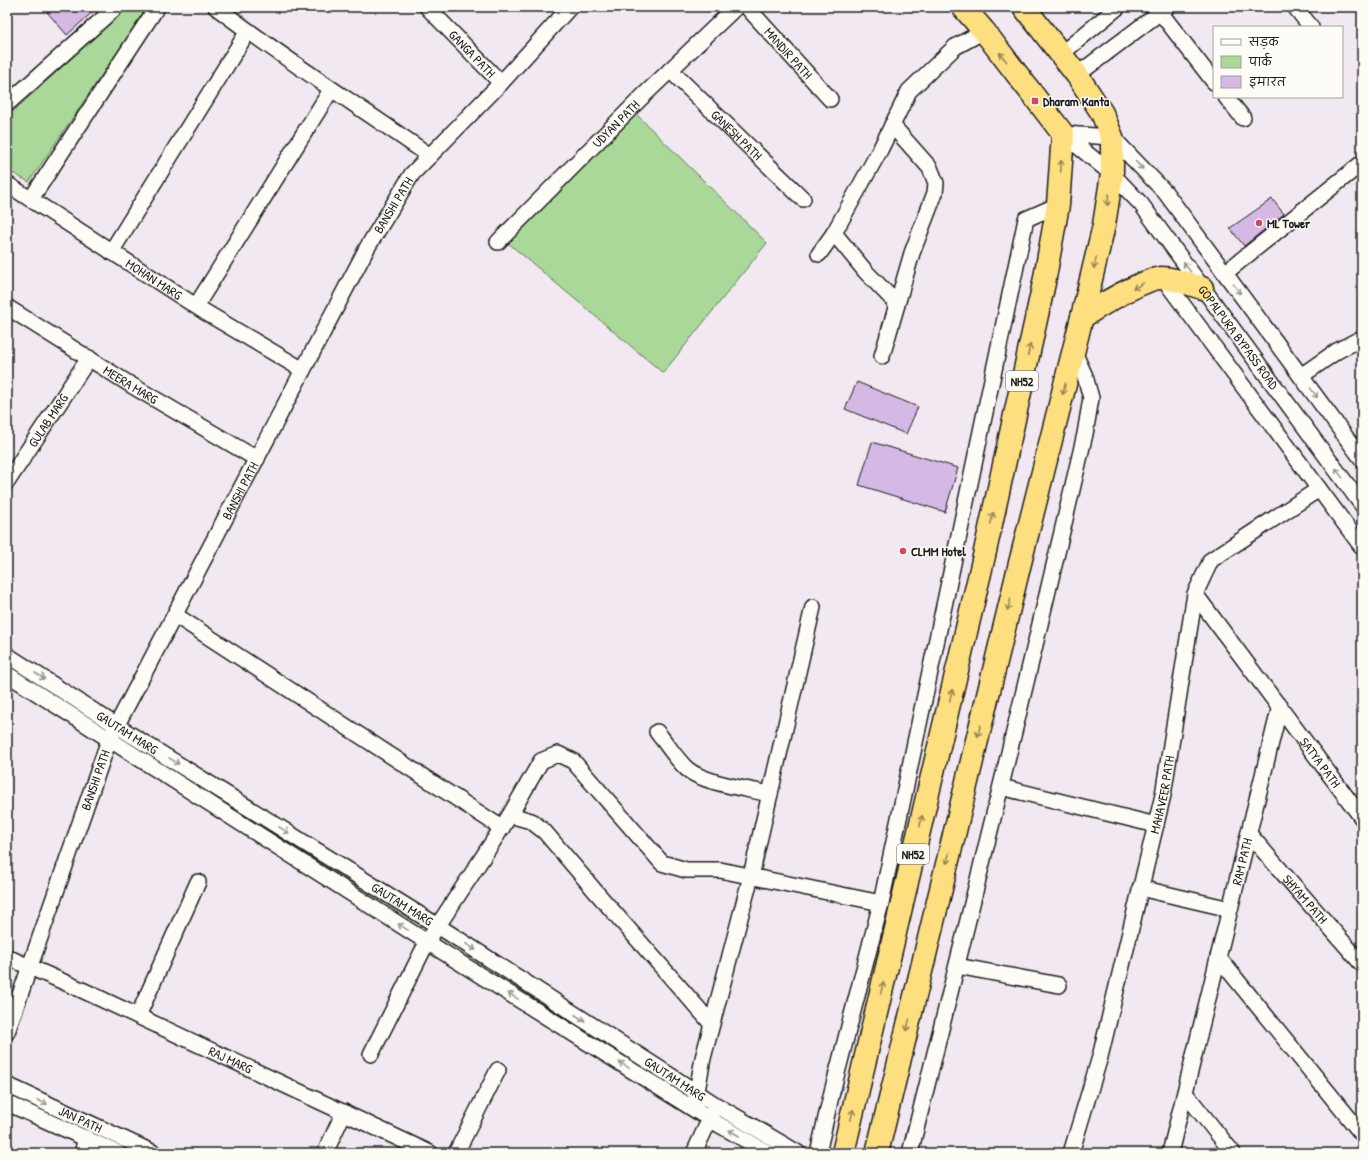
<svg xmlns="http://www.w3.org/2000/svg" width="1369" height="1160" viewBox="0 0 1369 1160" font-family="'Patrick Hand','Playpen Sans Deva',sans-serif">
	<rect width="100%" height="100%" fill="#f1e8f2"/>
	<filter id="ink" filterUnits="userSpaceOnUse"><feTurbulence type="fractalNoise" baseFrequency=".025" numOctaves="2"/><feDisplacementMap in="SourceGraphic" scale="8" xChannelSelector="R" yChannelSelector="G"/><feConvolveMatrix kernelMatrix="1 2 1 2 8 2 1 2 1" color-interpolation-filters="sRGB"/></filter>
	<g filter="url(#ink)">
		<g fill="#a9d898" stroke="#627a5a">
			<path d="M128,7H148L29,182L7,170V117Z"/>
			<path d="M635,113L767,243L663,373L507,242Z"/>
		</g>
		<g fill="#d6b8e5" stroke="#1c1c1c">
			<path d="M53,7H98L67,35L47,12Z"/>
			<path d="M1272,199L1284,214L1244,246L1230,228Z"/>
			<path d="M857,382L918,407L906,434L845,409Z"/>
			<path d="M872,442L958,468L945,512L859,485Z"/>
		</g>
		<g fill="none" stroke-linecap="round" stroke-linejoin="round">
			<defs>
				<g id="minor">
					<path d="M216,7C285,60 359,106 430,156"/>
					<path id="s1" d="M427,7L501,83"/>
					<path id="s2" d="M747,7L830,99"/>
					<path d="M1295,7L1311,27"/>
					<path d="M1160,12L1214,82"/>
					<path d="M1061,54L1118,7"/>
					<path id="s3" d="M670,70L803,199"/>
					<path d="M1077,75L1167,7"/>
					<path d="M1226,97L1243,118"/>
					<path d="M7,104L116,7"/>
					<path id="s4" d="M1063,134L1112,174L1141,204L1362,505"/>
					<path d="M1063,134L1112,137L1165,192L1362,459"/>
					<path id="s5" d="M7,184L205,312L303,370"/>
					<path d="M31,199L157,7"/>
					<path d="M834,233L866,272L897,304"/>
					<path id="s6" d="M498,242L641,98L736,7"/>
					<path d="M111,252L248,31"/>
					<path d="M819,254L834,233L880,150L909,91L955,47L984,31"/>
					<path d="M1225,273L1362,163"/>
					<path d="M1163,278L1362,547"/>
					<path d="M196,306L331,90"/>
					<path id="s7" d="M7,307L131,385L257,459"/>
					<path d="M882,356L912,253L935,193L936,183L930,168L892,125"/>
					<path d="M1301,376L1337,351L1362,338"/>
					<path id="s8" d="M7,482L89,358"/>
					<path id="s9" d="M1195,594L1362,818"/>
					<path d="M175,615L502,828"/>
					<path id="s10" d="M7,655L117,726L438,926L716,1105L798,1153"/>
					<path d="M7,674L427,942L711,1120L768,1153"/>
					<path d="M657,732C667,744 676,759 687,769C703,783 748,789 770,794"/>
					<path d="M1001,787L1156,825"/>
					<path d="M510,815L531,821L544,831L596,892L711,1023"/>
					<path id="s11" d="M1249,834L1362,964"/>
					<path d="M1140,888L1230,909"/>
					<path id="s12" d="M7,957L82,990L430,1153"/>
					<path d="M1218,957L1362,1134"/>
					<path d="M957,966L1059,985"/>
					<path d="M138,1016L198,882"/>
					<path id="s13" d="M7,1032L109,740L367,248L412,174L501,83L570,7"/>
					<path d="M371,1054L427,942L470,877L510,815L541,761L558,754L573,761L662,863L686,870H720L881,903"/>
					<path id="s14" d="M7,1085L154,1153"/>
					<path d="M1185,1093L1233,1153"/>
					<path d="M695,1102L703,1058L751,876L813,607"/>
					<path d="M7,1103L118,1153"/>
					<path d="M82,1153L86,1138"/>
					<path d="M325,1153L344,1112"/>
					<path d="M456,1153L498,1070"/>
					<path d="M694,1153L714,1110"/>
					<path d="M818,1153L831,1096L881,903L1026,219L1058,205"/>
					<path d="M910,1153C970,914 1029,674 1085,434L1091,398L1085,376L1074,352"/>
					<path id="s15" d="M1071,1153L1100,1057L1163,795L1195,594L1211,560L1319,489"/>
					<path id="s16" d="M1170,1153L1280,706"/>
				</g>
				<g id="highway">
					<path d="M1082,317C1098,307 1146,277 1163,278C1173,278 1192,285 1202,288"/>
					<path d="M843,1153L984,556L1044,283L1058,205L1063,134L984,31L963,7"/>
					<path d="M877,1153L1019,567L1082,317L1104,225L1112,174V137L1102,113L1077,75L1024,7"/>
				</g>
			</defs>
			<use href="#minor" stroke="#1c1c1c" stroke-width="18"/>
			<use href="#highway" stroke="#1c1c1c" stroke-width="25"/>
			<use href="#minor" stroke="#fdfcf7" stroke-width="15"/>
			<use href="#highway" stroke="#fedf80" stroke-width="22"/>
		</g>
		<defs><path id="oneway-shaft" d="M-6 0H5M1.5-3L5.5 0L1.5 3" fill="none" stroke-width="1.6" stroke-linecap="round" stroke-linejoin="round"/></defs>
		<g stroke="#988753">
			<use href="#oneway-shaft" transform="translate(1003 57) rotate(-128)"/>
			<use href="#oneway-shaft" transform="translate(1061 166) rotate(-87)"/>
			<use href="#oneway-shaft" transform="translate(1108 200) rotate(99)"/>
			<use href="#oneway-shaft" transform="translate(1095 263) rotate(103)"/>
			<use href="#oneway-shaft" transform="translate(1138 286) rotate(152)"/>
			<use href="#oneway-shaft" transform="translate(1029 350) rotate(-78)"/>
			<use href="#oneway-shaft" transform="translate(1064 389) rotate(104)"/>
			<use href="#oneway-shaft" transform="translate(992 518) rotate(-78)"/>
			<use href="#oneway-shaft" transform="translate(1009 605) rotate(104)"/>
			<use href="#oneway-shaft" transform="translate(951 695) rotate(-77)"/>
			<use href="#oneway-shaft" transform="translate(979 731) rotate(104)"/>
			<use href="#oneway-shaft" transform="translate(921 821) rotate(-77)"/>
			<use href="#oneway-shaft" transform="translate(948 858) rotate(104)"/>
			<use href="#oneway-shaft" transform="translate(882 988) rotate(-77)"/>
			<use href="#oneway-shaft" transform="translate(908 1025) rotate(104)"/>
			<use href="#oneway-shaft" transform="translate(852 1115) rotate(-77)"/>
		</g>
		<g stroke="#989794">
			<use href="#oneway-shaft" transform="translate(1139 165) rotate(46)"/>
			<use href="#oneway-shaft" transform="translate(1187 267) rotate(-126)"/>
			<use href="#oneway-shaft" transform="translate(1237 289) rotate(54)"/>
			<use href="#oneway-shaft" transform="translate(1314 393) rotate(54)"/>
			<use href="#oneway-shaft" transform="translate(1339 473) rotate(-126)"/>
			<use href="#oneway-shaft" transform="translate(40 676) rotate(33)"/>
			<use href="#oneway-shaft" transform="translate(174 761) rotate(32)"/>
			<use href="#oneway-shaft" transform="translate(284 830) rotate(32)"/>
			<use href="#oneway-shaft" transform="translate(403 927) rotate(-148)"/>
			<use href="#oneway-shaft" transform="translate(471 947) rotate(33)"/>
			<use href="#oneway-shaft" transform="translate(513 996) rotate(-148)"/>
			<use href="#oneway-shaft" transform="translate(580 1018) rotate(33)"/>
			<use href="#oneway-shaft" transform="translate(624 1065) rotate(-148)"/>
			<use href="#oneway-shaft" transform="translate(42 1102) rotate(25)"/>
			<use href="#oneway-shaft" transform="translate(734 1133) rotate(-150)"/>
		</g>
	</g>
	<g fill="#d1495b" stroke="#fdfcf7" stroke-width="1.5">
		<rect x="1031" y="97" width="8" height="8" rx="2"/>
		<circle cx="1259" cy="223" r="4"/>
		<circle cx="903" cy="551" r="4"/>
	</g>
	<g text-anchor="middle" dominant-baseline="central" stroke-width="3" stroke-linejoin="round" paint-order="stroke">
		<g fill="#fdfcf7" stroke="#605f5e" stroke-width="1">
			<rect x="1006" y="371" width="32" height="20" rx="3"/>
			<rect x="897" y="844" width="32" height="20" rx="3"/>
		</g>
		<g font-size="12" font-weight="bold" fill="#1c1c1c">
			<text x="1022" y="381">NH52</text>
			<text x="913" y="854">NH52</text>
		</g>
		<g font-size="13" fill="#1c1c1c" stroke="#fdfcf7">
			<text stroke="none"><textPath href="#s2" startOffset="62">MANDIR PATH</textPath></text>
			<text stroke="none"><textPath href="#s1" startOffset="65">GANGA PATH</textPath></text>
			<text stroke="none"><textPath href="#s6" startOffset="167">UDYAN PATH</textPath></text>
			<text stroke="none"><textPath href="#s3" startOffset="93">GANESH PATH</textPath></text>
			<text stroke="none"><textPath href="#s13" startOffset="915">BANSHI PATH</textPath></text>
			<text stroke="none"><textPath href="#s5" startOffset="175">MOHAN MARG</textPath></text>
			<text stroke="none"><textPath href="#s4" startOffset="270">GOPALPURA BYPASS ROAD</textPath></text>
			<text stroke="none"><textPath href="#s7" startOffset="146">MEERA MARG</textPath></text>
			<text stroke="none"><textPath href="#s8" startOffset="74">GULAB MARG</textPath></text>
			<text stroke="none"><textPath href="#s13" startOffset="591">BANSHI PATH</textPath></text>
			<text stroke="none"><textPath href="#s10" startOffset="143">GAUTAM MARG</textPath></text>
			<text stroke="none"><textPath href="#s9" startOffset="210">SATYA PATH</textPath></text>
			<text stroke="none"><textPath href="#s13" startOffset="267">BANSHI PATH</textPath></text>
			<text stroke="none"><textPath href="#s15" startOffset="370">MAHAVEER PATH</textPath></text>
			<text stroke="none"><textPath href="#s16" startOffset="300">RAM PATH</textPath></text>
			<text stroke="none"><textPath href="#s11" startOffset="86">SHYAM PATH</textPath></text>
			<text stroke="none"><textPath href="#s10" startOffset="467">GAUTAM MARG</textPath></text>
			<text stroke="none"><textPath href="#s12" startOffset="246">RAJ MARG</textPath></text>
			<text stroke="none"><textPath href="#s10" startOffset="791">GAUTAM MARG</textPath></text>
			<text stroke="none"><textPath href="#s14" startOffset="81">JAN PATH</textPath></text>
		</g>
		<g font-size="13" font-weight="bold" fill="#1c1c1c" stroke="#fdfcf7" text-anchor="start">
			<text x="1043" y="101">Dharam Kanta</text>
			<text x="1267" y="223">ML Tower</text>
			<text x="911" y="551">CLMM Hotel</text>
		</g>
	</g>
	<rect width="1369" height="1160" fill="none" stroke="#fdfcf7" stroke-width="24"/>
	<rect x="12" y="12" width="1345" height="1136" fill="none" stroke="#1c1c1c" stroke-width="1.5" filter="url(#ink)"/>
	<rect x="1213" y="26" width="130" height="72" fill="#fdfcf7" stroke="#a3a29f"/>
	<rect x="1221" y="39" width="20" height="6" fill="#fdfcf7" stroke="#a3a29f"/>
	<text x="1249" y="46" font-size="12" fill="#1c1c1c">सड़क</text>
	<rect x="1221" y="56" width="20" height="12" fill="#a9d898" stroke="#a3a29f"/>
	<text x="1249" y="66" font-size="12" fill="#1c1c1c">पार्क</text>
	<rect x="1221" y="76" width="20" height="12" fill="#d6b8e5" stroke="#a3a29f"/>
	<text x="1249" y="86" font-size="12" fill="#1c1c1c">इमारत</text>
</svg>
